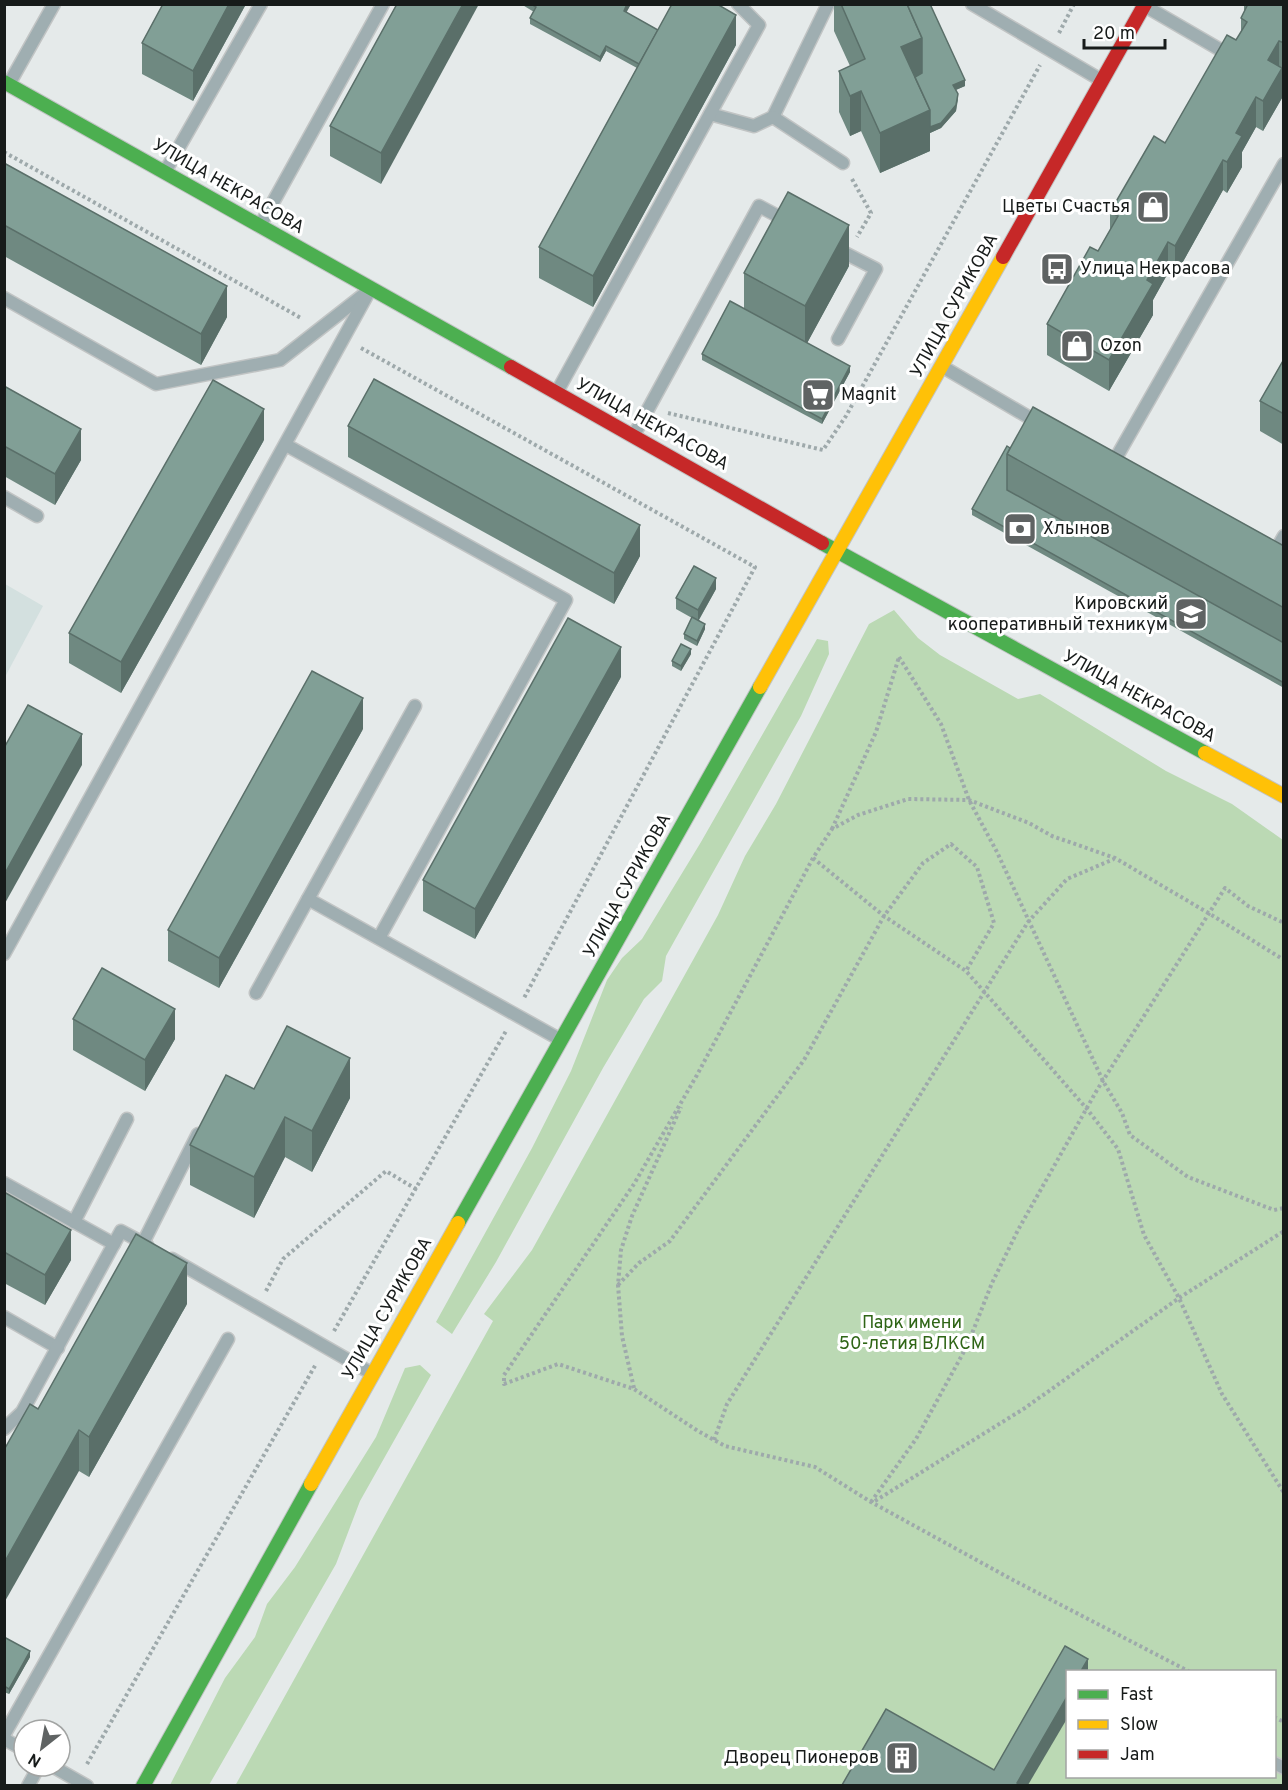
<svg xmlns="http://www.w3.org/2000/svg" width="1288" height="1790" viewBox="0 0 1288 1790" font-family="Overpass,sans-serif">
	<rect width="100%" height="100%" fill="#e5eaea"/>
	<path fill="#d3e0df" d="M5,584L43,606L5,677Z"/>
	<g fill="#bbd9b4" fill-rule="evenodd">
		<path d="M894,610L918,638L940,655L1018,699L1040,694L1166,771L1232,804L1283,840V1785L235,1786L493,1321L484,1314L532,1250L718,915L745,856L776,804L869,624ZM1068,1672H1274V1776H1068Z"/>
		<path d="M817,639L828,641L829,654L801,716L676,938L666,956L662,981L644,999L603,1068L496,1262L452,1334L436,1322L532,1148L571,1071L607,980L622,958L642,939L701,842Z"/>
		<path d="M420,1365L431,1375L360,1501L336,1564L209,1785H170L225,1678L255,1637L267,1604L295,1567L376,1437L405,1368Z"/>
	</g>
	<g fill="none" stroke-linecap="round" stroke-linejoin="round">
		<defs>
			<g id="lane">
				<path d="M972,4L1101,80"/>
				<path d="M1145,6L1231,56"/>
				<path d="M9,84L54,4"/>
				<path d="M710,114L754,126L773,117L828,4"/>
				<path d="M773,117L843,163"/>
				<path d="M166,170L261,4"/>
				<path d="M261,224L383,4"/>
				<path d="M835,248L876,269L838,339"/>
				<path d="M4,298L156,384L280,360L367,292"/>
				<path d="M943,367L1042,425"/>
				<path d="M558,390L759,25L738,4"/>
				<path d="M634,435L759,206L789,222"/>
				<path d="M286,445L566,600L379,938"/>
				<path d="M1112,465L1284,164"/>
				<path d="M4,497L37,516"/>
				<path d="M1273,555L1284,536"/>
				<path d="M308,899L415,706"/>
				<path d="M4,954L370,290"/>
				<path d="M256,993L308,899L561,1040"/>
				<path d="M4,1183L114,1244"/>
				<path d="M74,1222L127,1119"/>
				<path d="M143,1243L198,1134"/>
				<path d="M172,1259L371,1373"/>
				<path d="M4,1317L58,1348"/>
				<path d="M4,1429L22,1412L121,1231L147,1245"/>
				<path d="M4,1735L228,1339"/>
				<path d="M4,1739L24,1750"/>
				<path d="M1274,1763L1284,1768"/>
				<path d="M52,1766L87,1786"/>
				<path d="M28,1786L39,1766"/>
			</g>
			<g id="fast">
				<path d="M4,82L511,367"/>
				<path d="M822,543L1205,753"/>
				<path d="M458,1223L760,687"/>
				<path d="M143,1786L311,1484"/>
			</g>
			<g id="slow">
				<path d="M760,687L1003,257"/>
				<path d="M1205,753L1284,796"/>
				<path d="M311,1484L458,1223"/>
			</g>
			<g id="jam">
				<path d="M1003,257L1145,4"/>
				<path d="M511,367L822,543"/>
			</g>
		</defs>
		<use href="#lane" stroke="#c1c4c4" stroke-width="15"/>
		<use href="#fast" stroke="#c1c4c4" stroke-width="16"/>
		<use href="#slow" stroke="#c1c4c4" stroke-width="16"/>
		<use href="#jam" stroke="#c1c4c4" stroke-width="16"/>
		<g stroke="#9ea9ab" stroke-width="4" stroke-dasharray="3 3" stroke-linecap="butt">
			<path d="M1059,33L1074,4"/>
			<path d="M4,152L301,318"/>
			<path d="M852,179L871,213L857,237"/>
			<path d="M361,348L755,567L524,998"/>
			<path d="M668,413L823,450L846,416L1040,65"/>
			<path d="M899,657L941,724L969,800L997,852L1103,1081L1122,1113L1130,1135L1188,1177L1274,1210L1284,1208"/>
			<path d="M832,829L876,732L899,657"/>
			<path d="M813,858L884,916L966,971L1087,1109L1118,1149L1144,1235L1179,1298L1222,1394L1284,1493"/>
			<path d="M618,1285L639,1263L670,1241L804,1060L884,916L923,863L951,844L977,867L994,923L966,971"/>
			<path d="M266,1291L283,1259L386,1171L416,1189"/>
			<path d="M334,1331L506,1031"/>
			<path d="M634,1388L622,1336L618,1285L621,1250L632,1216L681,1107"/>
			<path d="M714,1440L727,1404L1028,922L1067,879L1114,859"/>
			<path d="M875,1501L1025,1408L1179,1298L1284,1231"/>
			<path d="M871,1502L916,1439L967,1346L992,1283L1018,1230L1097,1090L1225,888L1248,906L1284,923"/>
			<path d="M1190,1672L1013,1580L871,1502L815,1467L725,1446L698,1431L634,1389L558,1364L504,1384V1375L634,1184L697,1075L813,858L832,829L858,815L908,799L969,800L1029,823L1052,836L1115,858L1210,914L1284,960"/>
			<path d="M1274,1717L1284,1722"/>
			<path d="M87,1764L316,1364"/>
		</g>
		<use href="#lane" stroke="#9faeb1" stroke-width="12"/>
		<use href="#fast" stroke="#4caf50" stroke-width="14"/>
		<use href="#slow" stroke="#ffc107" stroke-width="14"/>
		<use href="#jam" stroke="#c62828" stroke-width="14"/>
	</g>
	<g fill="#6f8981">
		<path d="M163,4H246L193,101L142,74V43Z"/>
		<path d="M397,4L381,184L330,156V126Z"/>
		<path d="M521,4H631L626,12L658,30L736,45L593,307L539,278V247L637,68L606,51L600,62L530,24V18L534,12Z"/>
		<path d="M834,4H930L965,86L956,90L958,100L956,111L941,128L930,133V151L880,173L861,131L850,136L839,112V71L850,66L834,31Z"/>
		<path d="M1244,4H1284V74L1282,73V98L1263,131L1256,127L1242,152V167L1227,193L1223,190L1175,276L1168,273L1153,300V315L1109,391L1047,355V324L1098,251L1110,230V212L1165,143L1236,40L1241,32V18L1244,12Z"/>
		<path d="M4,163L227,317L201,365L4,256Z"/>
		<path d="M849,266L807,343L850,372L822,424L702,360V354L744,309V273Z"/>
		<path d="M1284,359V445L1260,431V401Z"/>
		<path d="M4,386L81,460L55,505L4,476Z"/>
		<path d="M348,426L640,556L614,604L348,457Z"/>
		<path d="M264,440L121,693L69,663V633Z"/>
		<path d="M1010,448L1284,546V688L972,515V509Z"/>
		<path d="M716,589L699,620L705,629L697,646L684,639V634L692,618L676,609V598Z"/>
		<path d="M691,654L681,671L672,666V661Z"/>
		<path d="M621,677L475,939L423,911V880Z"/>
		<path d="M363,729L219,988L168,961V930Z"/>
		<path d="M73,1019L175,1039L145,1091L73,1050Z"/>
		<path d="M254,1089L350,1098L312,1172L285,1157L254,1218L190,1185V1145Z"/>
		<path d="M4,1192L71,1260L45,1305L4,1283Z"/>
		<path d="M187,1304L89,1477L79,1471L38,1409Z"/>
		<path d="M4,1637L30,1657L9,1694L4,1692Z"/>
	</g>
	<g fill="#5a6f69">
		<path d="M229,4H246L193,101V71Z"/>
		<path d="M463,4H479L381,184V153Z"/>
		<path d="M627,4H631L624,17V11Z"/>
		<path d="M736,15V45L593,307V276Z"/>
		<path d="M922,38V79L904,87L901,47Z"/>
		<path d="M1279,41V71L1268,60Z"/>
		<path d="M606,46V51L600,62V57Z"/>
		<path d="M1282,68V98L1263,131V101Z"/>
		<path d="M965,80V86L953,91V85Z"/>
		<path d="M861,91V131L850,136V96Z"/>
		<path d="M958,94L956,111L941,128L930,133V151L880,173V133Z"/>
		<path d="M1256,97V127L1242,152V167L1227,193V162L1236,133Z"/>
		<path d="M1223,160V190L1175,276V246Z"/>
		<path d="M849,225V266L805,347V306Z"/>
		<path d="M1168,242V273L1153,300V315L1109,391V360L1147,280Z"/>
		<path d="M227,286V317L201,365V334Z"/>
		<path d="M850,366V372L822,424V419Z"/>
		<path d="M264,409V440L121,693V662Z"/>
		<path d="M81,429V460L55,505V474Z"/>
		<path d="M640,525V556L614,604V573Z"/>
		<path d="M716,578V589L698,621V610Z"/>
		<path d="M705,624V629L697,646V641Z"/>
		<path d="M621,647V677L475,939V909Z"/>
		<path d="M691,649V654L681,671V666Z"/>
		<path d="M363,698V729L219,988V958Z"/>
		<path d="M82,734V765L4,905V875Z"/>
		<path d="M175,1009V1039L145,1091V1060Z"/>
		<path d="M350,1058V1098L312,1172V1131Z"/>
		<path d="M285,1117V1157L254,1218V1177Z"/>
		<path d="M71,1230V1260L45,1305V1275Z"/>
		<path d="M187,1263V1304L89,1477V1437Z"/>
		<path d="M79,1430V1471L4,1603V1563Z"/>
		<path d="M30,1651V1657L9,1694V1689Z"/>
		<path d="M1088,1659V1671H1081Z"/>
		<path d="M1068,1695V1717L1028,1785H1017V1783Z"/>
	</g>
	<g fill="#819f96" stroke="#5a6f69" stroke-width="1.5">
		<path d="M163,4H229L193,71L142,43Z"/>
		<path d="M397,4H463L381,153L330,126Z"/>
		<path d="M531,4H627L624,11L658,30L639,64L606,46L600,57L530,18L536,7Z"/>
		<path d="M672,4H717L736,15L593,276L539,247Z"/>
		<path d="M841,4H907L922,38L901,47L930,110L880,133L861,91L850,96L839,71L865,59Z"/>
		<path d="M907,4H930L965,80L953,85L958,94L956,105L941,123L930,127V110L915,77L922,73V38Z"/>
		<path d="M1248,4H1284V43L1279,41L1268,60L1282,68L1263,101L1256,97L1236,133L1242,136L1227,162L1223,160L1175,246L1168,242L1147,280L1153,284L1109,360L1047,324L1090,247L1098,251L1118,216L1110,212L1154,136L1165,143L1227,35L1236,40L1247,22L1241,18Z"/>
		<path d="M4,163L227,286L201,334L4,225Z"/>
		<path d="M788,192L849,225L805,306L744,273Z"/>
		<path d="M730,301L850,366L822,419L702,354Z"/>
		<path d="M1284,359V414L1260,401Z"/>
		<path d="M374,379L640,525L614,573L348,426Z"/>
		<path d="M213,380L264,409L121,662L69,633Z"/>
		<path d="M4,386L81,429L55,474L4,446Z"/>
		<path d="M1033,407L1284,546V608L1007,454Z"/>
		<path d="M1007,446L1010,448L1007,454V490L1284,643V683L972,509Z"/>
		<path d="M694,566L716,578L698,610L676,598Z"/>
		<path d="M692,617L705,624L697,641L684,634Z"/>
		<path d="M568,618L621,647L475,909L423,880Z"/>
		<path d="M681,644L691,649L681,666L672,661Z"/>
		<path d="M312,671L363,698L219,958L168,930Z"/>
		<path d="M28,705L82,734L4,875V748Z"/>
		<path d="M102,968L175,1009L145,1060L73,1019Z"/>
		<path d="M287,1026L350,1058L312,1131L285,1117L254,1177L190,1145L226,1075L254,1089Z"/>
		<path d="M4,1192L71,1230L45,1275L4,1252Z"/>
		<path d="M136,1234L187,1263L89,1437L79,1430L4,1563V1450L30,1404L38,1409Z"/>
		<path d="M4,1637L30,1651L9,1689L4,1686Z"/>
		<path d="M1065,1646L1088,1659L1081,1671H1068V1695L1017,1783L1021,1785H842L886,1709L994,1770Z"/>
	</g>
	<defs>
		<symbol id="shop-square" viewBox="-11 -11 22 22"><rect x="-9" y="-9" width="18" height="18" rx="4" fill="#5f6363" stroke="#fff"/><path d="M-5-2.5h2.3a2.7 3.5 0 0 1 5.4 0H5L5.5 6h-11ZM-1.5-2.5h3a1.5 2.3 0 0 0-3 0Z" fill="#fff"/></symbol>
		<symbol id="bus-square" viewBox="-11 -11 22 22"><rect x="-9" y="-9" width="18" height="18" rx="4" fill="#5f6363" stroke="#fff"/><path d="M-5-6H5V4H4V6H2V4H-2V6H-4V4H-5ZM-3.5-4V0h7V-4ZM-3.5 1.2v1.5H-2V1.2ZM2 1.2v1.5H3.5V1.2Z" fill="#fff"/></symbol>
		<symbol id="supermarket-square" viewBox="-11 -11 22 22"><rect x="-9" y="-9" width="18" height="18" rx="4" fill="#5f6363" stroke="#fff"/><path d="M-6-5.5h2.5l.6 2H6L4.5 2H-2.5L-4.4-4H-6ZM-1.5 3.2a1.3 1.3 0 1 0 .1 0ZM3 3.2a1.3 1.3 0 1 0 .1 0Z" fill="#fff"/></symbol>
		<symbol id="bank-square" viewBox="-11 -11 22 22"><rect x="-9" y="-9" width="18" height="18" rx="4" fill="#5f6363" stroke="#fff"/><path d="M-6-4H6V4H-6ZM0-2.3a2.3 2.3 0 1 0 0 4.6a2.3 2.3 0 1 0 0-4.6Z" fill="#fff"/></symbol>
		<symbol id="university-square" viewBox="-11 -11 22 22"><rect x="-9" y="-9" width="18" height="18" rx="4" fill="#5f6363" stroke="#fff"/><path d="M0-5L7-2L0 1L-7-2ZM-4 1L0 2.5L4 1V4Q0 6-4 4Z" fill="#fff"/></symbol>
		<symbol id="building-square" viewBox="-11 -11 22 22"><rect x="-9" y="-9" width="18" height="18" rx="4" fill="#5f6363" stroke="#fff"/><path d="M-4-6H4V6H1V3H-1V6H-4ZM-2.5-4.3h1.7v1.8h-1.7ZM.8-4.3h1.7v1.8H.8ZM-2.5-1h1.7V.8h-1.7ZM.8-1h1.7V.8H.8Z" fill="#fff"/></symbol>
	</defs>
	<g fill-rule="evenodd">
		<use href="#shop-square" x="1134" y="188" width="38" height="38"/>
		<use href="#bus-square" x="1038" y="250" width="38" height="38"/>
		<use href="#shop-square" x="1058" y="327" width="38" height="38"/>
		<use href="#supermarket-square" x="799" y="376" width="38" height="38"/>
		<use href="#bank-square" x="1001" y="510" width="38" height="38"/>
		<use href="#university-square" x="1172" y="595" width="38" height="38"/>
		<use href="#building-square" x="883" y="1739" width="38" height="38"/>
	</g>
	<g text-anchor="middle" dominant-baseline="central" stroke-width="6" stroke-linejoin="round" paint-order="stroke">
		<g font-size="18" fill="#171b1a" stroke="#fff">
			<text transform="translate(228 187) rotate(30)">УЛИЦА НЕКРАСОВА</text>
			<text transform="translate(955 306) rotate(-61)">УЛИЦА СУРИКОВА</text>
			<text transform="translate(652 425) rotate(29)">УЛИЦА НЕКРАСОВА</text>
			<text transform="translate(1139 697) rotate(29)">УЛИЦА НЕКРАСОВА</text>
			<text transform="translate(628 886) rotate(-61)">УЛИЦА СУРИКОВА</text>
			<text transform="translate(388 1309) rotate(-60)">УЛИЦА СУРИКОВА</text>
		</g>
		<g font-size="18" fill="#171b1a" stroke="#fff" text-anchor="start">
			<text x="1130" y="207" text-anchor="end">Цветы Счастья</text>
			<text x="1080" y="269">Улица Некрасова</text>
			<text x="1100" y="346">Ozon</text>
			<text x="841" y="395">Magnit</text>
			<text x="1043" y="529">Хлынов</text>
			<text x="1168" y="604" text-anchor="end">Кировский<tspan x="1168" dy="21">кооперативный техникум</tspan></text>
			<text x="879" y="1758" text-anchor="end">Дворец Пионеров</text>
		</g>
		<g font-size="18" fill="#2f6516" stroke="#fff">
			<text x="912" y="1323">Парк имени<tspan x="912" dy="21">50-летия ВЛКСМ</tspan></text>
		</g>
	</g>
	<rect width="1288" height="1790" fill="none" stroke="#171b1a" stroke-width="12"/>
	<rect x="1066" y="1670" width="210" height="108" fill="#ffffff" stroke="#a2a4a3" stroke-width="1.5"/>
	<rect x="1078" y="1690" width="30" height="9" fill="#4caf50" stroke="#a2a4a3" stroke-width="1.5"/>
	<text x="1120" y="1700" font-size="18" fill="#171b1a">Fast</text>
	<rect x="1078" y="1720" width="30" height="9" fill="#ffc107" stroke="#a2a4a3" stroke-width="1.5"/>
	<text x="1120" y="1730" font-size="18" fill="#171b1a">Slow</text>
	<rect x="1078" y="1750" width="30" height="9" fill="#c62828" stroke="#a2a4a3" stroke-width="1.5"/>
	<text x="1120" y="1760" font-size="18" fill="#171b1a">Jam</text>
	<g transform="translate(42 1748) rotate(211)"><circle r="28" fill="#ffffff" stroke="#a2a4a3" stroke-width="1.5"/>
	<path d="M0-4.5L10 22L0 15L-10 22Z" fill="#5f6363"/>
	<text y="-9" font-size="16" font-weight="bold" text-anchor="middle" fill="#171b1a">N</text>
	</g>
	<path d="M1084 39v9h81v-9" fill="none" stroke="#171b1a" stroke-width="3"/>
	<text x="1093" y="39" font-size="18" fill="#171b1a" stroke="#ffffff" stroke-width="4.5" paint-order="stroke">20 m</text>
</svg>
